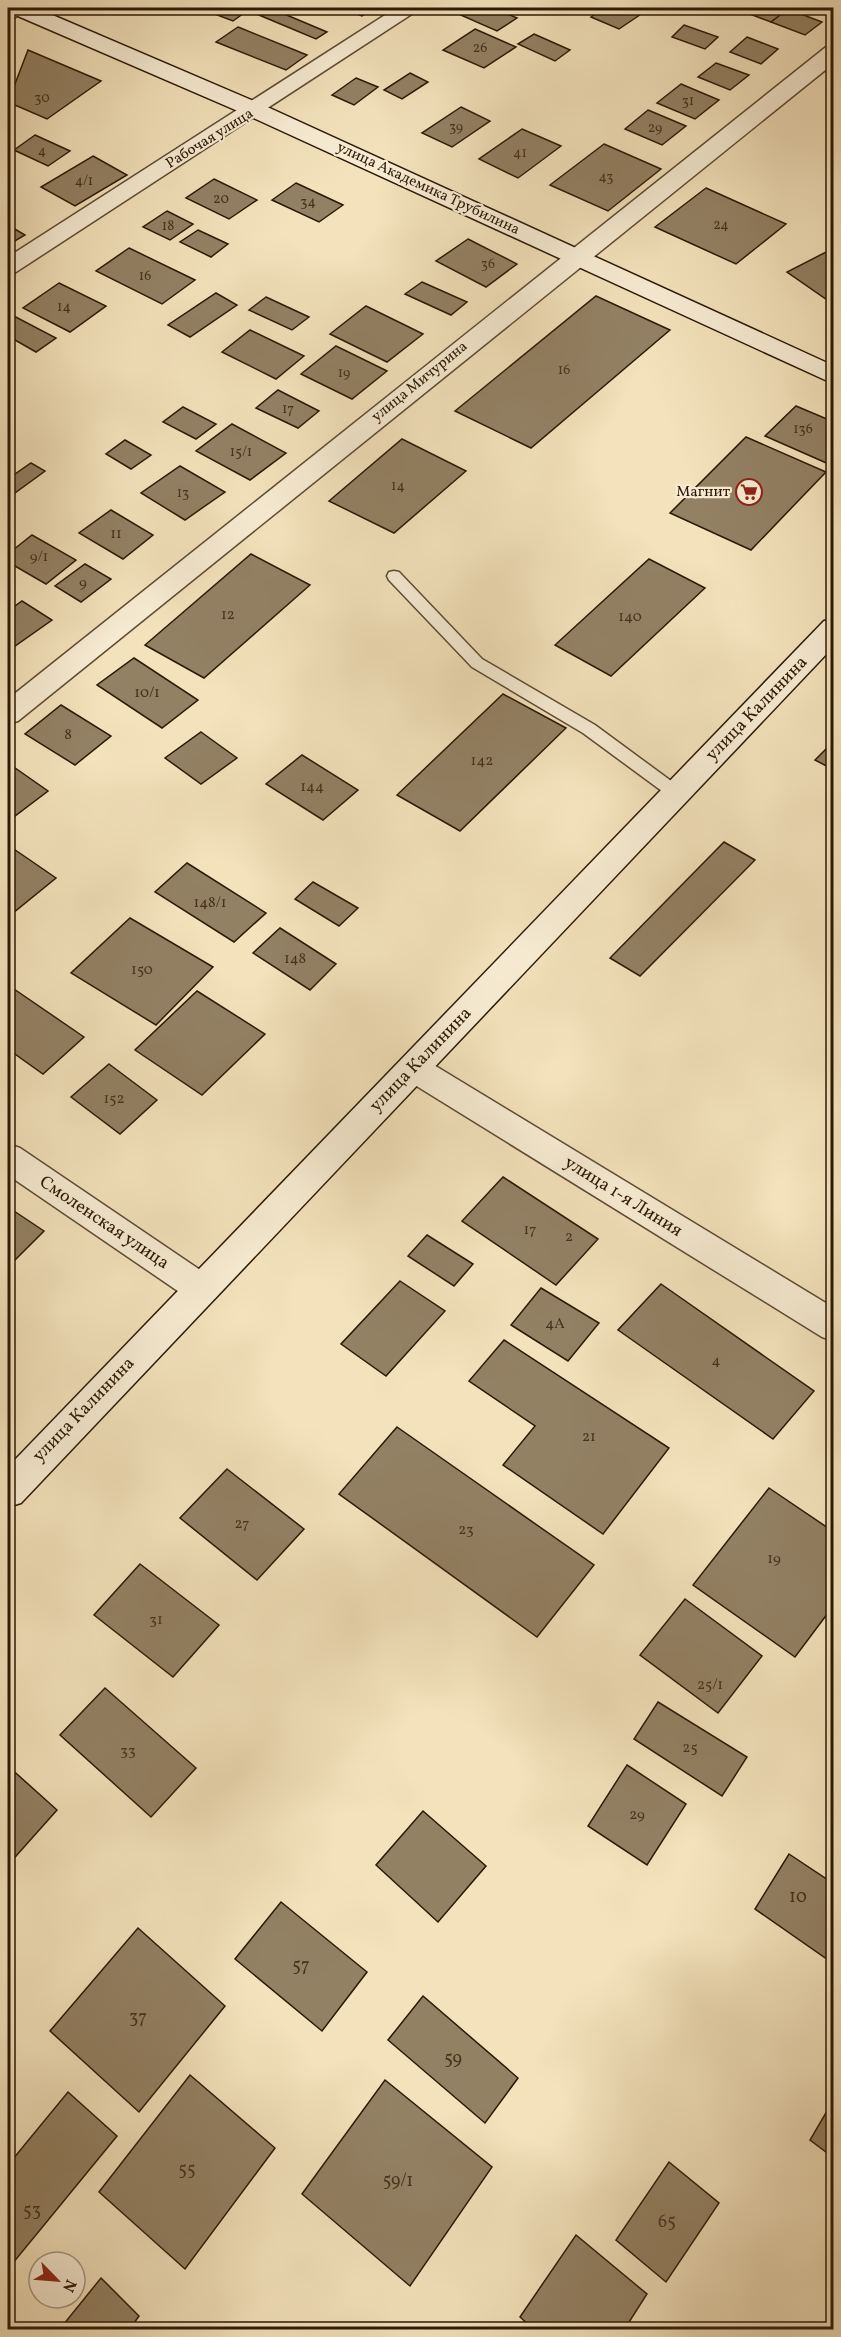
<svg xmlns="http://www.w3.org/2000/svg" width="841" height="2337" viewBox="0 0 841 2337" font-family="Vollkorn,serif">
	<rect width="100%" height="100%" fill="#f3e2bc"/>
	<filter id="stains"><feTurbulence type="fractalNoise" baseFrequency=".00333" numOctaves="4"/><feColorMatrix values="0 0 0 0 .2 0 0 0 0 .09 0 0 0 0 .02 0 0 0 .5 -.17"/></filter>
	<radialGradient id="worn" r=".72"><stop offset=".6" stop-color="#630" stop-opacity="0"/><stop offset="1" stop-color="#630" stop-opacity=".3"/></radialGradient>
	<g fill="#938164" stroke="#2c1805" stroke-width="1.5">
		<path d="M199,8H251L233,21Z"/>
		<path d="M270,8L327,32L316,39L259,15Z"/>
		<path d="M341,8H375L362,16Z"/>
		<path d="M465,8H493L517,18L497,31L456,13Z"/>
		<path d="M604,8H640L647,10L619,29L591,17Z"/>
		<path d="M734,8H790L771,22Z"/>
		<path d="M788,9L822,22L805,35L771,22Z"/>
		<path d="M684,25L718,37L705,49L672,37Z"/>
		<path d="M238,27L307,55L286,70L216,42Z"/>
		<path d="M475,29L516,47L484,68L443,50Z"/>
		<path d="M534,34L570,50L555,61L518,44Z"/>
		<path d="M747,37L778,49L761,64L730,52Z"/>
		<path d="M28,50L101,81L47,119L8,102Z"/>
		<path d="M716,63L749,75L730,90L698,77Z"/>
		<path d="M410,73L428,82L402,99L384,90Z"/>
		<path d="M356,78L378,87L354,105L332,95Z"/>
		<path d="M681,84L719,100L695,119L657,103Z"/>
		<path d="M461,107L490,121L452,147L422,133Z"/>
		<path d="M648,110L686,126L662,145L625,129Z"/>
		<path d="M522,129L561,146L518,178L479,159Z"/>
		<path d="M35,135L70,151L48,166L14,150Z"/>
		<path d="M604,144L661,169L608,211L550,185Z"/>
		<path d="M93,156L127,175L75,206L41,187Z"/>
		<path d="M214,179L257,200L229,219L186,198Z"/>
		<path d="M296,183L343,205L319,222L272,200Z"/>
		<path d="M706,188L786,224L736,264L655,227Z"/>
		<path d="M167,211L193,224L170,240L143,227Z"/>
		<path d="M8,225L25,235L8,245Z"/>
		<path d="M198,230L228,244L211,257L180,242Z"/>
		<path d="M468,239L517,264L486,287L436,261Z"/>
		<path d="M129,248L195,280L162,304L96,271Z"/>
		<path d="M834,248V304H833L787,272Z"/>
		<path d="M422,282L467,302L451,315L405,294Z"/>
		<path d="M59,283L106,306L70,332L23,308Z"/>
		<path d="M216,293L237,305L190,337L168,325Z"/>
		<path d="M596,296L670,330L531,448L455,411Z"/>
		<path d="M266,297L309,317L292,330L249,310Z"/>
		<path d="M366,306L423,334L387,362L330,334Z"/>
		<path d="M10,314L56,338L36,352L8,336V316Z"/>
		<path d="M250,330L304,356L276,379L222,352Z"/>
		<path d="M336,346L387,371L352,399L301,374Z"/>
		<path d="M278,390L319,411L298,428L256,408Z"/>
		<path d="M796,406L834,422V462L831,465L765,436Z"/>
		<path d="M183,407L216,424L196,439L163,422Z"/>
		<path d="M232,424L286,453L250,480L196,451Z"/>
		<path d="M746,437L826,472L751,550L670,513Z"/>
		<path d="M402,439L466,471L394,533L329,501Z"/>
		<path d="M125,440L151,455L131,469L106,454Z"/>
		<path d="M31,463L45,471L8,498V479Z"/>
		<path d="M180,466L225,492L185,520L141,493Z"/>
		<path d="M111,510L153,535L123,559L79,533Z"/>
		<path d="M32,535L76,560L46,584L8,562V554Z"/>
		<path d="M251,554L310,585L204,678L145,645Z"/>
		<path d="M649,559L705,588L611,676L555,645Z"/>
		<path d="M85,564L111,579L81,602L55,586Z"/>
		<path d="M22,601L52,620L8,651V611Z"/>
		<path d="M134,658L198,700L162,728L97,685Z"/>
		<path d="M503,694L566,728L460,831L397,795Z"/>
		<path d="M61,705L111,736L75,765L25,734Z"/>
		<path d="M201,732L237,758L201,784L165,758Z"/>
		<path d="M834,741V770L815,760Z"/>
		<path d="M302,755L358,790L323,820L266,784Z"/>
		<path d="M8,763L48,791L15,816L8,811Z"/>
		<path d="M724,842L755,860L640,976L610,958Z"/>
		<path d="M8,845L56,878L13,913L8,909Z"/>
		<path d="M187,863L266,913L234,942L155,892Z"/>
		<path d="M313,882L358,908L339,926L295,899Z"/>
		<path d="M130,918L213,967L156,1025L71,973Z"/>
		<path d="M280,928L336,964L310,990L253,953Z"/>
		<path d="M14,989L84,1037L43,1074L8,1049V995Z"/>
		<path d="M197,991L265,1034L202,1095L135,1050Z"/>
		<path d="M109,1064L157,1100L120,1134L71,1097Z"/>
		<path d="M503,1177L598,1239L556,1285L462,1221Z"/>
		<path d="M8,1207L44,1231L8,1267Z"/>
		<path d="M427,1235L473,1264L454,1286L408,1256Z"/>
		<path d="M400,1281L445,1311L386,1376L341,1344Z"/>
		<path d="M661,1284L814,1391L773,1439L618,1330Z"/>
		<path d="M541,1288L599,1323L568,1361L511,1325Z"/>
		<path d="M504,1340L669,1448L603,1534L503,1465L535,1426L469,1381Z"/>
		<path d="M397,1427L594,1565L537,1637L339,1494Z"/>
		<path d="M227,1469L304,1529L257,1580L180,1518Z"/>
		<path d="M769,1488L834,1532V1605L795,1657L693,1585Z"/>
		<path d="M140,1564L219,1625L173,1677L94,1615Z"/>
		<path d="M685,1599L762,1656L718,1713L640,1655Z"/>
		<path d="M105,1688L196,1768L151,1817L60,1735Z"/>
		<path d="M658,1702L747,1757L722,1796L634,1739Z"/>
		<path d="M627,1765L686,1804L647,1865L588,1826Z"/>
		<path d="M8,1766L57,1810L8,1865Z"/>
		<path d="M423,1811L486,1866L438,1922L376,1865Z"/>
		<path d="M789,1854L834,1884V1964L755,1909Z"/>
		<path d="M281,1902L367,1972L322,2031L235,1959Z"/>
		<path d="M138,1928L225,2006L139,2112L50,2031Z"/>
		<path d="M423,1996L518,2078L485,2123L388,2040Z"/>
		<path d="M190,2075L275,2148L185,2269L99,2192Z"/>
		<path d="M385,2080L492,2167L410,2286L302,2194Z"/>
		<path d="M68,2092L117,2136L13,2263L8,2258V2165Z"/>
		<path d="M834,2099V2158L810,2140Z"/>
		<path d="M669,2162L719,2203L666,2282L616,2240Z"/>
		<path d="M576,2235L647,2294L624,2330H534L520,2317Z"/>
		<path d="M101,2278L139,2316L129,2330H59Z"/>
		<path d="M834,2311V2330H822Z"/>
	</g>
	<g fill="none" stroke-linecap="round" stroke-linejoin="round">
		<defs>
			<path id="service" d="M394,571L399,572L482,659L595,725L682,789L684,793L682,797H670L583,733L472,667L389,580L387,576L389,572Z"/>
			<g id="minor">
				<path d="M8,8H20L16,17L8,18Z"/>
				<path d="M396,8H421L16,272L8,274V257Z"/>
				<path d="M834,46V63L18,721L8,724V699L826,47Z"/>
				<path d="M413,1055L424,1059L834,1308V1341L822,1337L402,1077L397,1068L402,1059Z"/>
				<path d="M8,1144L20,1148L212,1278L217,1288L212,1298L200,1303L188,1298L8,1175Z"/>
			</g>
			<g id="secondary">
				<path d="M9,8H36L263,105L834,366V384L247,115L11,13Z"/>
				<path d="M834,619V646L21,1503L8,1507V1467L824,621Z"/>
			</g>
		</defs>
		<use href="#service" stroke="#5e4a33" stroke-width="3"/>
		<use href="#minor" stroke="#5e4a33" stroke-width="3"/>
		<use href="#secondary" stroke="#2c1805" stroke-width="3"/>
		<use href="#service" fill="#f7ecd3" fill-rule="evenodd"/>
		<use href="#minor" fill="#f7ecd3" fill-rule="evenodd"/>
		<use href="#secondary" fill="#f7ecd3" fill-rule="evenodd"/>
	</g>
	<defs>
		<symbol id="supermarket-ring" viewBox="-11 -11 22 22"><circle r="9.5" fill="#f7ecd3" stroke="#8f2418" stroke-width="1.5"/><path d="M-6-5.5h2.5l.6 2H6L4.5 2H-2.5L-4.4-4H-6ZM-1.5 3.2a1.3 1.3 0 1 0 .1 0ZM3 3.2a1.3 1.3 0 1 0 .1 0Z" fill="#8f2418"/></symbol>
	</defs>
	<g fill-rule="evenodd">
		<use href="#supermarket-ring" x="734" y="477" width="30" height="30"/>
	</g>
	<g text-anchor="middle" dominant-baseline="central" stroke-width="4.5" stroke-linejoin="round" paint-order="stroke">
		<g font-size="14" fill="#46321d">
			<text x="480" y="48">26</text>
			<text x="42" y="98">30</text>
			<text x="688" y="101">31</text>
			<text x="456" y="127">39</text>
			<text x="655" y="128">29</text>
			<text x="42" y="151">4</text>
			<text x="520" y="153">41</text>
			<text x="606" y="177">43</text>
			<text x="84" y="181">4/1</text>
			<text x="221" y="199">20</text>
			<text x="308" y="202">34</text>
			<text x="721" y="225">24</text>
			<text x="168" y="226">18</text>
			<text x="488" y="264">36</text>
			<text x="145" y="276">16</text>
			<text x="64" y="307">14</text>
			<text x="564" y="370">16</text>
			<text x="344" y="373">19</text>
			<text x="288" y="409">17</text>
			<text x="803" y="429">136</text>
			<text x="241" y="452">15/1</text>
			<text x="398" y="486">14</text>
			<text x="183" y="493">13</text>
		</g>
		<g font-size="15" fill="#2c1805" stroke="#f7ecd3">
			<text transform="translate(210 139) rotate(-32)">Рабочая улица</text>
			<text transform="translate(428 189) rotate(25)">улица Академика Трубилина</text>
			<text transform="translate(420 382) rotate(-39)">улица Мичурина</text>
		</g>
		<g font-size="15" fill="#2c1805" stroke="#f7ecd3" text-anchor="end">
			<text x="730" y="492">Магнит</text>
		</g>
		<g font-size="15" fill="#46321d">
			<text x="116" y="534">11</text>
			<text x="39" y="557">9/1</text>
			<text x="83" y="583">9</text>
			<text x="228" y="615">12</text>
			<text x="630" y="617">140</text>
			<text x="147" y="693">10/1</text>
			<text x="68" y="735">8</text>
			<text x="482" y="761">142</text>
			<text x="312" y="787">144</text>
			<text x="210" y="903">148/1</text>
			<text x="295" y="959">148</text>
			<text x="142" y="970">150</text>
			<text x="114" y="1099">152</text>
			<text x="530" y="1230">17</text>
			<text x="569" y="1237">2</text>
			<text x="555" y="1324">4А</text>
			<text x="716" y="1361">4</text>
			<text x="589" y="1437">21</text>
			<text x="242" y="1524">27</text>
			<text x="466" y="1530">23</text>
			<text x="774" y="1559">19</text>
			<text x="156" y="1620">31</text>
			<text x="710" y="1685">25/1</text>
			<text x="690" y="1748">25</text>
			<text x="128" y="1751">33</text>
			<text x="637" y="1815">29</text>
		</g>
		<g font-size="18" fill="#2c1805" stroke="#f7ecd3">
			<text transform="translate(757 709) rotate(-46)">улица Калинина</text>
			<text transform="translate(421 1060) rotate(-46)">улица Калинина</text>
			<text transform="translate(623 1197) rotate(32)">улица 1-я Линия</text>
			<text transform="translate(104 1223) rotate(34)">Смоленская улица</text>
			<text transform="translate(84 1410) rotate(-46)">улица Калинина</text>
		</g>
		<g font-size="18" fill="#46321d">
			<text x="798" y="1897">10</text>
			<text x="301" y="1966">57</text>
			<text x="138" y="2018">37</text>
			<text x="453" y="2059">59</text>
			<text x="187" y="2170">55</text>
			<text x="398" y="2181">59/1</text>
			<text x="32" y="2211">53</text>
			<text x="667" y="2222">65</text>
		</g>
	</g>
	<rect width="841" height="2337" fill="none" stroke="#f3e2bc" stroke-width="30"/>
	<rect x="9" y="9" width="823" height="2319" fill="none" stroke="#2c1805" stroke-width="3"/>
	<rect x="15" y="15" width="811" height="2307" fill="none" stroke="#2c1805" stroke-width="1.5"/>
	<g transform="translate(57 2280) rotate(115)"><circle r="28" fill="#f7ecd3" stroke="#a69781" stroke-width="1.5"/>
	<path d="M0-4.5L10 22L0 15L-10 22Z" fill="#8f2418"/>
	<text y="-9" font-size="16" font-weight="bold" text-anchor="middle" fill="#2c1805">N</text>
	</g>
	<rect width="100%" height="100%" filter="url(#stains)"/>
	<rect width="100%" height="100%" fill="url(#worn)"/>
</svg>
